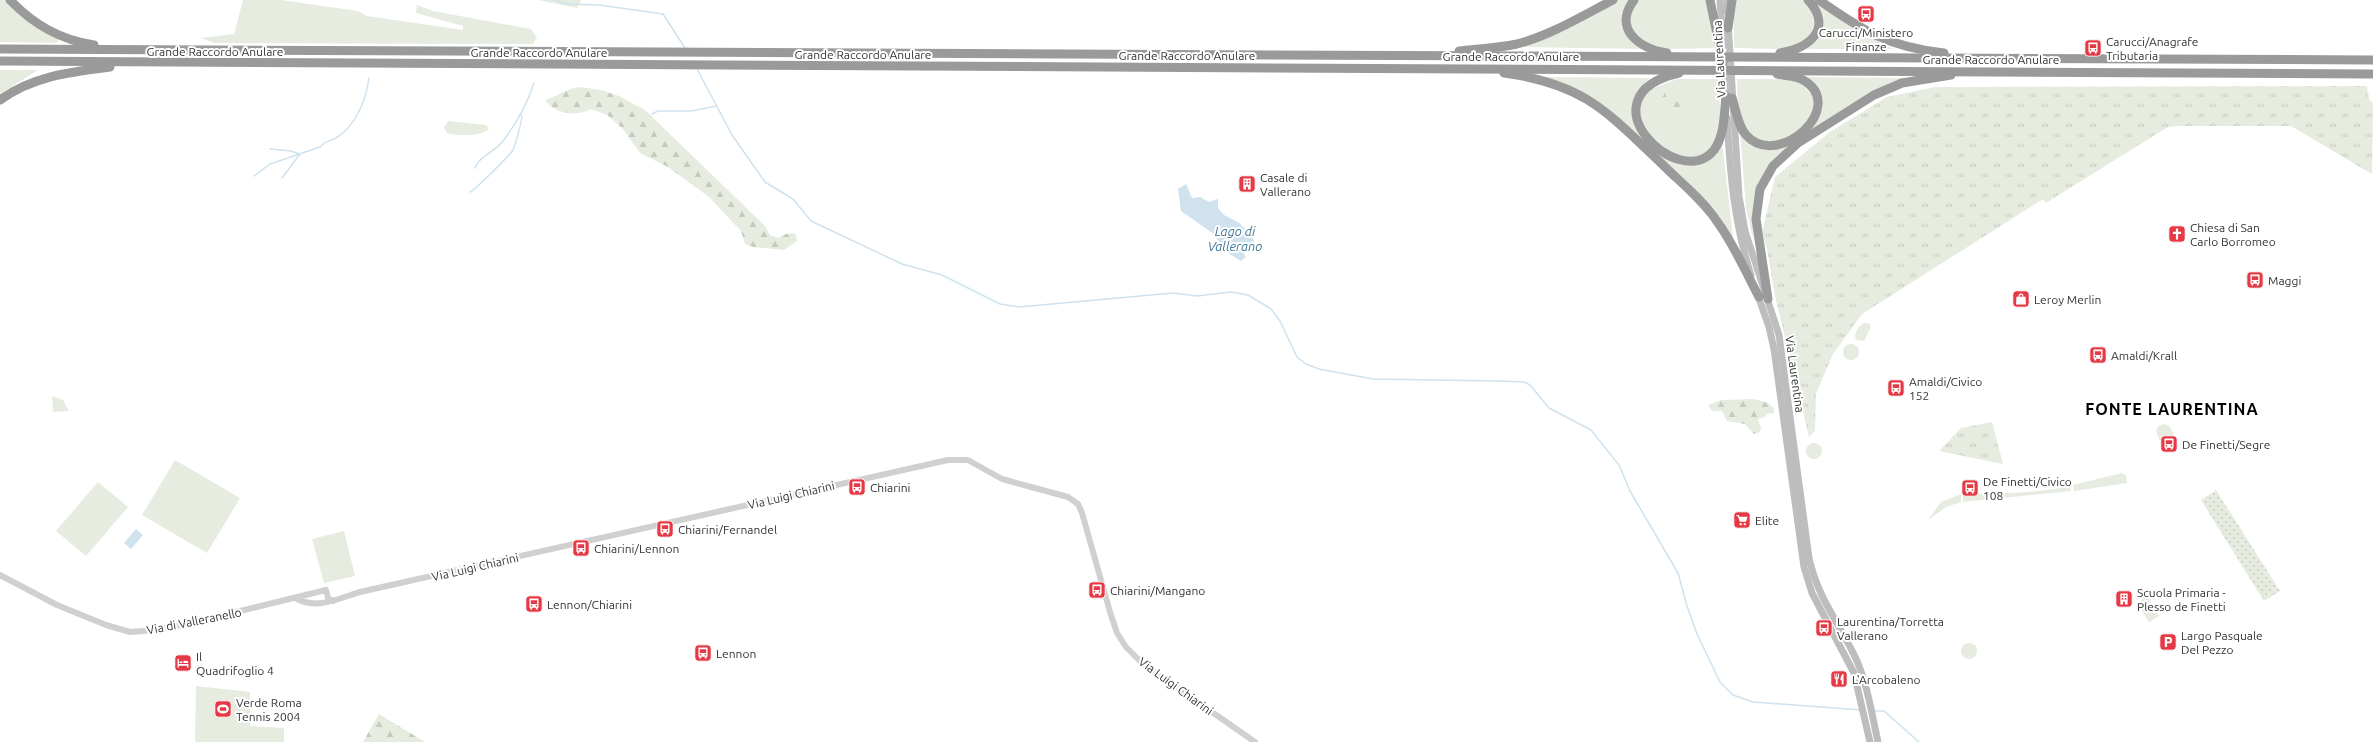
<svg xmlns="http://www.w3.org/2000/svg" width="2373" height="742" viewBox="0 0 2373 742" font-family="Ubuntu,sans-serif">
	<defs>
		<pattern id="forest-firs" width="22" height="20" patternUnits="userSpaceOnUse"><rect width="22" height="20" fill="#e6ecdf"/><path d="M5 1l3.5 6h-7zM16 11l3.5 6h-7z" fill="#c6cbc0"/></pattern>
		<pattern id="park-tufts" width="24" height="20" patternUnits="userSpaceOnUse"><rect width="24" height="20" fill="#e6ecdf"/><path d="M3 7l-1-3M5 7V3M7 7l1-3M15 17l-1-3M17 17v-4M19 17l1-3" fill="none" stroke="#c6cbc0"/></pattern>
		<pattern id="garden-dots" width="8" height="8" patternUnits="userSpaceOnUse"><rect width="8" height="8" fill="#e6ecdf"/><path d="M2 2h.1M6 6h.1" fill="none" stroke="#c6cbc0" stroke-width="1.8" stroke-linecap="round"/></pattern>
	</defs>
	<rect width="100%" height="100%" fill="#fff"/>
	<g fill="#e6ecdf">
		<path d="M0,0H7L45,32L59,40L56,43L0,42Z"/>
		<path d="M243,0H281L358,11L367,16L463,30V26L416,13L417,5L433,11L531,29L537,38L533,44L214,43L201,38L234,34Z"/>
		<path d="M538,0H581L577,8Z"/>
		<path d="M1617,0H1630L1625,13L1642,49L1522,47L1544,39Z"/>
		<path d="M1636,0H1708L1716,48L1664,49L1648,47L1629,27L1632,5Z"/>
		<path d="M1734,0H1805C1817,21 1818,24 1803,44L1778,49L1734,48Z"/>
		<path d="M1812,0H1816L1854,29L1893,49H1805L1818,34Z"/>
		<path d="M0,70H38L0,94Z"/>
		<path d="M1545,77L1650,78C1637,90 1630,102 1634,120C1651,141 1666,168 1697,164L1722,142L1734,245L1612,112L1583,93Z"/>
		<path d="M1807,77L1906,78L1890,83L1787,148C1756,173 1750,205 1754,243L1746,208L1740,131L1761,148L1810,129L1816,87Z"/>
		<path d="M1677,79H1718L1721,121L1719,137L1704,155L1679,159L1646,133L1638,118L1644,92Z"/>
		<path d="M1737,79H1795L1813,95L1814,114L1791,137L1764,144L1745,132L1738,110Z"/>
		<path d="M448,121L486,125L489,129C479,137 459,136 447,133L444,128Z"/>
		<path d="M1864,323L1870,324V329L1864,341L1856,340C1853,333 1859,326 1864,323Z"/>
		<circle cx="1851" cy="352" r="8"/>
		<path d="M52,396L63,400L69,411L53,412Z"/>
		<path d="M2165,424L2169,426L2174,434L2160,442L2156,431L2158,426Z"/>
		<circle cx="1814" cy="451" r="8"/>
		<path d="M175,460L240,498L207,553L142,515Z"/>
		<path d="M2122,473L2126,476L2127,483L2074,491L2073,485Z"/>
		<path d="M98,482L128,507L86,556L56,531Z"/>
		<path d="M2070,486L2071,491L1963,502V494C1999,493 2034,494 2070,486Z"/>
		<path d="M1961,494V502L1946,507L1928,520L1941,502Z"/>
		<path d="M344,531L355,576L324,583L312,539Z"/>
		<path d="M2147,596L2159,616L2149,622L2137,603Z"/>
		<circle cx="1969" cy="651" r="8"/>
		<path d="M196,686L250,692V726L284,728V742H195Z"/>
	</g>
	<g fill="url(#forest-firs)">
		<path d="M580,87L601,90L619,96L645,110L765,226L770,235L778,238L786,234L795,233L797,241L784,250L753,247L745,244L741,231L709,197L668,167L640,153L623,129L607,115L591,109C577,117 554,114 545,100C558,96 566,89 580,87Z"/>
		<path d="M1676,89H1681L1683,92L1679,98L1681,101L1679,109L1669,110L1659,107L1658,105L1664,101L1659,93L1664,91L1668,100Z"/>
		<path d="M1754,399L1768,403L1774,409V413L1767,414L1765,417L1758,419L1761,428L1760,432L1754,434L1745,424L1727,421L1722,411H1712L1708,405L1721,400Z"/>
		<path d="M379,714L425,742H363Z"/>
	</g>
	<g fill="url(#park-tufts)">
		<path d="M2367,86L2369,99L2373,103L2372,174L2291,126H2175L2166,128L2046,203L2043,199L1862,314L1833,354L1816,394L1815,431L1809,437L1775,296L1767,249L1762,233L1775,177L1830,132L1887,97L1935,87Z"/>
		<path d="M1992,422L2003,464L1939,451L1961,428Z"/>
	</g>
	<path fill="url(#garden-dots)" d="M2216,490L2280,591L2264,601L2201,500Z"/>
	<g fill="#cfe2ee">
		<path d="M1186,184L1192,198L1200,197L1209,202L1218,199V208L1224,215L1238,222L1250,233L1254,241L1253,247H1248L1244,254L1246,257L1241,261L1225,251L1214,234L1181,211L1178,189Z"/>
		<path d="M136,529L143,535L131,549L124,543Z"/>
	</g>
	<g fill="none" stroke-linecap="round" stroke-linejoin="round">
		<g stroke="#cfe2ee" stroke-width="1.5">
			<path d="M554,0L567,4L599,5L663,14L685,48"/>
			<path d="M697,69L732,135L765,182L793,199L811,221L902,264L942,275L1000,304L1019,307L1173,293L1197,296L1231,292L1248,295L1271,309L1280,321L1297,357L1306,364L1319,369L1373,379L1498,381L1524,382L1530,385L1549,408L1591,430L1619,465L1630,491L1678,573L1687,606L1697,634L1720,682L1733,695L1753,702L1861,710"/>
			<path d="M652,114L658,111H691L717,106"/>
			<path d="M270,149L291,151L300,154L282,178"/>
			<path d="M475,168C479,156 495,152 503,141C517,123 527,104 534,83"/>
			<path d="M254,176L270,164L320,147C325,141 330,141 336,138C356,126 366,100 369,78"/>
			<path d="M470,192C474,191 510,155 513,150C515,147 521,123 522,117L521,114"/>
			<path d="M1874,711H1884L1919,742"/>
		</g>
		<g stroke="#d0d0d0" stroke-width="6">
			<path d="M0,575L57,605L106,625L130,632L156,630L195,622L326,590L328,598L333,601"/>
			<path d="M297,599C318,610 339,598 360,592L948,460H968L1002,479L1068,497L1078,504L1082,513L1110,612L1117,633L1126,647L1143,664L1255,742"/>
		</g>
		<g stroke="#bdbdbd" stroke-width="7">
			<path d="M1720,0L1723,46"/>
			<path d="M1727,0V12"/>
			<path d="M1728,23L1739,196L1745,231L1779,335L1809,558C1819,602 1840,623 1857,661C1868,687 1872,715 1878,742"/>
			<path d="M1724,66L1726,100"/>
			<path d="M1727,118C1730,173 1734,223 1751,275"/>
			<path d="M1757,293L1769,327L1774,349L1804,567L1812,593L1854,673L1870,742"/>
		</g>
		<g stroke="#9a9a9a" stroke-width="9">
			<path d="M10,0C34,25 60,40 94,45"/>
			<path d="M1634,0C1612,29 1640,49 1667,53"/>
			<path d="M1710,0L1723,63"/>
			<path d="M1819,0C1863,31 1889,47 1944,53"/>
			<path d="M1728,28L1732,0"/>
			<path d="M0,49L2373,60"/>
			<path d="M1459,51C1478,49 1498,48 1517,44C1551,35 1582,16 1613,0"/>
			<path d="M1780,53C1809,49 1834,28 1808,0"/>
			<path d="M0,61L2373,74"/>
			<path d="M1504,73C1585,84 1607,112 1663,165C1681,183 1702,199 1716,220C1734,244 1745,271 1759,297"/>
			<path d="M1679,73C1579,96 1680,194 1714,150C1725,135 1724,113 1726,96"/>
			<path d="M1732,98C1736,110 1738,126 1746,135C1778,171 1849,106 1803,80C1796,76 1785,76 1777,74"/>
			<path d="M0,100C33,76 70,72 110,67"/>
			<path d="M1768,299L1756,219L1760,189L1773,166L1798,143L1874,95L1902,83L1951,75"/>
		</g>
	</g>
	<defs>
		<symbol id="bus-square" viewBox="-11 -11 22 22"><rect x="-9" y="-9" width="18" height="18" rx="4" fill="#e63946" stroke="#fff"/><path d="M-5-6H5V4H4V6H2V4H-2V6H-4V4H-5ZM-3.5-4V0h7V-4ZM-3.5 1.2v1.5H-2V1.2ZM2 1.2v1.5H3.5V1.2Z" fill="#fff"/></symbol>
		<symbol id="building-square" viewBox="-11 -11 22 22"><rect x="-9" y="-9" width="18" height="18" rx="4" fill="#e63946" stroke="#fff"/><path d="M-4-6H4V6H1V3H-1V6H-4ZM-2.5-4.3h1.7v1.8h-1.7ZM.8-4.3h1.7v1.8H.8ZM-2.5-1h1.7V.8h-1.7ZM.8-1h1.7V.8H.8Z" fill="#fff"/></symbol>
		<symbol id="church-square" viewBox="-11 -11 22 22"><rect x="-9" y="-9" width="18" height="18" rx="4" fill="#e63946" stroke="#fff"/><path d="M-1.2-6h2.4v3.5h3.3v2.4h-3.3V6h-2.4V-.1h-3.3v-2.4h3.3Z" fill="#fff"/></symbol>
		<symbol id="shop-square" viewBox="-11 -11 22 22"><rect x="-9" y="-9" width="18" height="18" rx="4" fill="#e63946" stroke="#fff"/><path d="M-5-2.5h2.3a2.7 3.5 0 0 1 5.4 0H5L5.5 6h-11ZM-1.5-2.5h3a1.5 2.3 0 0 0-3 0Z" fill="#fff"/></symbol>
		<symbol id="supermarket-square" viewBox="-11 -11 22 22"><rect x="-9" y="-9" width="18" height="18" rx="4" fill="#e63946" stroke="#fff"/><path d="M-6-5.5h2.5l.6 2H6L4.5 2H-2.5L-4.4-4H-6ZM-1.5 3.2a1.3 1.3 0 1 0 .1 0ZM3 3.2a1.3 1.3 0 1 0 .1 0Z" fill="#fff"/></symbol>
		<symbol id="parking-square" viewBox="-11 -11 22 22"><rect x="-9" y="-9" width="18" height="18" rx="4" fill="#e63946" stroke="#fff"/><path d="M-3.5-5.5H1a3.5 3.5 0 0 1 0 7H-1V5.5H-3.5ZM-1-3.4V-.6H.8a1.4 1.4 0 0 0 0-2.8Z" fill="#fff"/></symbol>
		<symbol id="hotel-square" viewBox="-11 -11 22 22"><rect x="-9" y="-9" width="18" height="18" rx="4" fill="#e63946" stroke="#fff"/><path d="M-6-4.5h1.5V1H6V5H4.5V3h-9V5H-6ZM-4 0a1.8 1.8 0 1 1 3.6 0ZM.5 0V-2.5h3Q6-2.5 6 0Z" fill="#fff"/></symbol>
		<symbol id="restaurant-square" viewBox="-11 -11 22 22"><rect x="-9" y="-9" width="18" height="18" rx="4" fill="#e63946" stroke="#fff"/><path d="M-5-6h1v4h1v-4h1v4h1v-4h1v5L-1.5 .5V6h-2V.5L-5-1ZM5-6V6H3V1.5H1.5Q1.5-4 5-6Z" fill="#fff"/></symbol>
		<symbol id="stadium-square" viewBox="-11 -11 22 22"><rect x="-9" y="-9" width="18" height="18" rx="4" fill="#e63946" stroke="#fff"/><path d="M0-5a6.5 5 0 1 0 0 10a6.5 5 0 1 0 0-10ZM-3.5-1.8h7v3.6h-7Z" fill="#fff"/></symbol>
	</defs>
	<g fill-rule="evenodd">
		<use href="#bus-square" x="1856" y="4" width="20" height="20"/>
		<use href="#bus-square" x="2083" y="38" width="20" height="20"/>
		<use href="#building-square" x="1237" y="174" width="20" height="20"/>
		<use href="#church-square" x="2167" y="224" width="20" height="20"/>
		<use href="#bus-square" x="2245" y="270" width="20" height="20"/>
		<use href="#shop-square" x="2011" y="289" width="20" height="20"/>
		<use href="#bus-square" x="2088" y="345" width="20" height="20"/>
		<use href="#bus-square" x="1886" y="378" width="20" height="20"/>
		<use href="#bus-square" x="2159" y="434" width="20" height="20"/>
		<use href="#bus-square" x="847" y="477" width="20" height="20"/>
		<use href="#bus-square" x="1960" y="478" width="20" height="20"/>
		<use href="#supermarket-square" x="1732" y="510" width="20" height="20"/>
		<use href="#bus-square" x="655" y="519" width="20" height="20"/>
		<use href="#bus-square" x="571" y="538" width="20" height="20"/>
		<use href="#bus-square" x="1087" y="580" width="20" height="20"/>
		<use href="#building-square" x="2114" y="589" width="20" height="20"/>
		<use href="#bus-square" x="524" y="594" width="20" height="20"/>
		<use href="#bus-square" x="1814" y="618" width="20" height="20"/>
		<use href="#parking-square" x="2158" y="632" width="20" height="20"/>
		<use href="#bus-square" x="693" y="643" width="20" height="20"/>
		<use href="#hotel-square" x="173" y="653" width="20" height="20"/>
		<use href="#restaurant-square" x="1829" y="669" width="20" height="20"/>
		<use href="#stadium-square" x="213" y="699" width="20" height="20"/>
	</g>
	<g text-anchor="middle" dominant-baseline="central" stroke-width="4" stroke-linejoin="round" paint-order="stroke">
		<g font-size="12" fill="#333" stroke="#fff" text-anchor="start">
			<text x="1866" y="32" text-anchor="middle">Carucci/Ministero<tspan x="1866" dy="14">Finanze</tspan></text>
			<text x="2106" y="41">Carucci/Anagrafe<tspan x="2106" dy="14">Tributaria</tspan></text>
			<text x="1260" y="177">Casale di<tspan x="1260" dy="14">Vallerano</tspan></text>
			<text x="2190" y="227">Chiesa di San<tspan x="2190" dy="14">Carlo Borromeo</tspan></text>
			<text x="2268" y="280">Maggi</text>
			<text x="2034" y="299">Leroy Merlin</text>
			<text x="2111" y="355">Amaldi/Krall</text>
			<text x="1909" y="381">Amaldi/Civico<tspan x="1909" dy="14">152</tspan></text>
			<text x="2182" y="444">De Finetti/Segre</text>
			<text x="1983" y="481">De Finetti/Civico<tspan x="1983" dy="14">108</tspan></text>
			<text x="870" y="487">Chiarini</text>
			<text x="1755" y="520">Elite</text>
			<text x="678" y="529">Chiarini/Fernandel</text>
			<text x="594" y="548">Chiarini/Lennon</text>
			<text x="1110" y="590">Chiarini/Mangano</text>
			<text x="2137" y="592">Scuola Primaria -<tspan x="2137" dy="14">Plesso de Finetti</tspan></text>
			<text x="547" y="604">Lennon/Chiarini</text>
			<text x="1837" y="621">Laurentina/Torretta<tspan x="1837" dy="14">Vallerano</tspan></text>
			<text x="2181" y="635">Largo Pasquale<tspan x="2181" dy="14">Del Pezzo</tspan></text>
			<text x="716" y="653">Lennon</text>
			<text x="196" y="656">Il<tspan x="196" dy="14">Quadrifoglio 4</tspan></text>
			<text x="1852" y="679">L'Arcobaleno</text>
			<text x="236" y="702">Verde Roma<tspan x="236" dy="14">Tennis 2004</tspan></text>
		</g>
		<g font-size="12" fill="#333" stroke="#fff">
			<text x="215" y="51">Grande Raccordo Anulare</text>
			<text x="539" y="52">Grande Raccordo Anulare</text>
			<text x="863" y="54">Grande Raccordo Anulare</text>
			<text x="1187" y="55">Grande Raccordo Anulare</text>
			<text x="1511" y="56">Grande Raccordo Anulare</text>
			<text transform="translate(1719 59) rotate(-93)">Via Laurentina</text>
			<text x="1991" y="59">Grande Raccordo Anulare</text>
			<text transform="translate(1795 374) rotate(82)">Via Laurentina</text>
			<text transform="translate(791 495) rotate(-13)">Via Luigi Chiarini</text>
			<text transform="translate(475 567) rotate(-13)">Via Luigi Chiarini</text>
			<text transform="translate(194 621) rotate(-11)">Via di Valleranello</text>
			<text transform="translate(1176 686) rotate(36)">Via Luigi Chiarini</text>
		</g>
		<g font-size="13" font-style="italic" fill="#3f7597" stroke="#fff">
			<text x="1235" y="231">Lago di<tspan x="1235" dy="15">Vallerano</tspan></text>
		</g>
		<g font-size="16" font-weight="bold" letter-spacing="1" fill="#000" stroke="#fff">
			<text x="2172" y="409">FONTE LAURENTINA</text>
		</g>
	</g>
</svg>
